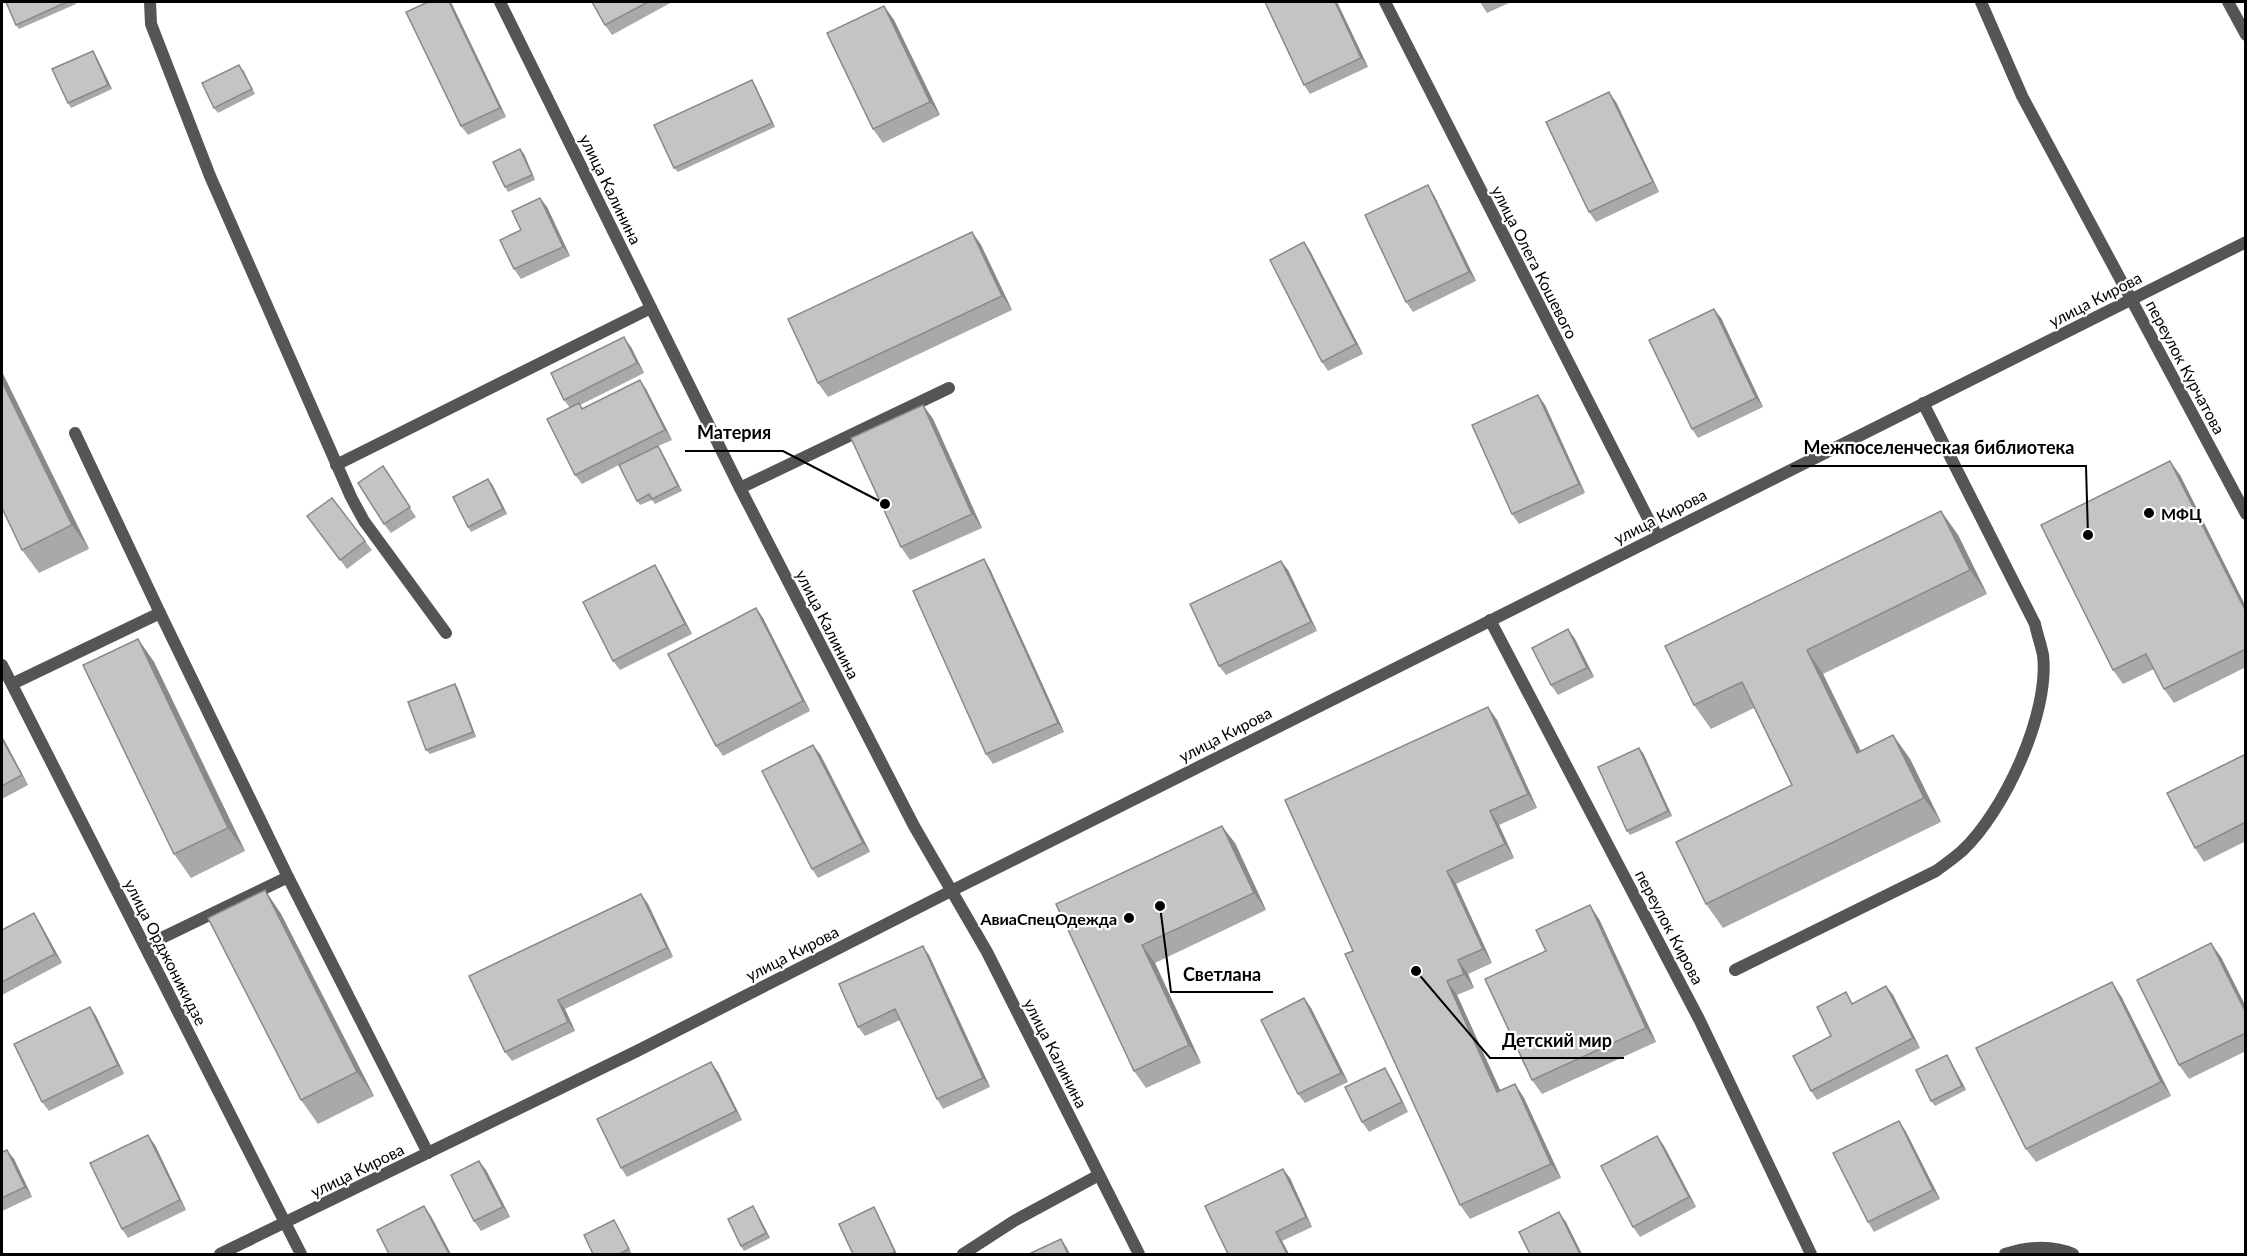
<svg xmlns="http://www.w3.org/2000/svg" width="2247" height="1256" viewBox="0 0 2247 1256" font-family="Lato,sans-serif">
	<rect width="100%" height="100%" fill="#fff"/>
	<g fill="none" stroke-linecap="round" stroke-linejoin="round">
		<g stroke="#555" stroke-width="12">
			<path d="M150,2L151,24L210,176L351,497L364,521L446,633"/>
			<path d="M1981,2L2022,96L2131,299"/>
			<path d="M2228,2L2246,35"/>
			<path d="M75,433L160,613"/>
			<path d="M336,465L651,308"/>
			<path d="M740,488L949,388"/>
			<path d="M12,684L160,613L288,877"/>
			<path d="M145,946L288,877L428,1153"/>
			<path d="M1735,970L1936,871C1944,865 1954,858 1962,851C2004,812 2050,713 2043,655C2041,645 2037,634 2035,624L1923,403"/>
		</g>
		<g stroke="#555" stroke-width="12">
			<path d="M1385,2L1657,536"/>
			<path d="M2131,299L2246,514"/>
			<path d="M1490,620L1700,1021L1811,1254"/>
			<path d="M2,665L301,1254"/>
			<path d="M220,1254L637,1051L951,891"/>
			<path d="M963,1254L1014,1221L1099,1175"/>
			<path d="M2005,1254C2027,1247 2052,1245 2073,1254"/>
		</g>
		<g stroke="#555" stroke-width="12">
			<path d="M500,2L740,488L914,826L987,952L1139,1254"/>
			<path d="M951,891L2246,242"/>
		</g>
	</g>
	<g fill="#a9a9a9">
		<path d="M6,2H75L76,4L19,29L16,25Z"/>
		<path d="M592,2H672L612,35L605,25Z"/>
		<path d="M1265,2H1337L1368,67L1310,94L1304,85Z"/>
		<path d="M1480,2H1511L1487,13Z"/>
		<path d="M451,3L506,117L468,135L461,126Z"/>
		<path d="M884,6L894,20L940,115L883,143L873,129Z"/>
		<path d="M93,51L96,56L112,89L71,108L68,103Z"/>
		<path d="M243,69L255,94L218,113L214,108Z"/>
		<path d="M752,80L755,85L775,127L678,172L674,168Z"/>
		<path d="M1616,102L1659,192L1596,222L1589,212Z"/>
		<path d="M520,149L524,154L535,180L508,192L505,187Z"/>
		<path d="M1434,195L1476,281L1413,312L1406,302Z"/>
		<path d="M540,198L547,207L570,256L521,279L514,269L521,230Z"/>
		<path d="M972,232L981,245L1012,310L828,397L818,383Z"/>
		<path d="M1304,242L1310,251L1363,354L1328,371L1322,362Z"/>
		<path d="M1721,318L1763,407L1698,438L1692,429Z"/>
		<path d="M631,347L644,373L580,405L583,408L646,389L672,440L658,446L682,491L655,504L652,500L640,505L637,501L619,465L582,484L575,475L570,408L564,400Z"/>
		<path d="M2,372L89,549L39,573L22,550Z"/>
		<path d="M923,405L933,419L982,528L910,560L901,547Z"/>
		<path d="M1545,405L1585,493L1519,524L1512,514Z"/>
		<path d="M383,466L416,517L391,533L384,524Z"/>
		<path d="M2180,475L2246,607V667L2174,703L2164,689L2154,669L2123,684L2113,670Z"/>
		<path d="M492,484L507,514L471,532L468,527Z"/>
		<path d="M1941,511L1958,535L1987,594L1823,674L1861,751L1893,735L1910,759L1941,822L1723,928L1706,904L1792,785L1754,708L1711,729L1694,705Z"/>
		<path d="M314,525L365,541L372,550L347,569Z"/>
		<path d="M655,565L661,575L692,634L620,670L613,661Z"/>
		<path d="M990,569L1064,732L993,764L986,754Z"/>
		<path d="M1288,570L1317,631L1226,675L1219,666Z"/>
		<path d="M756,608L763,618L810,711L723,756L716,746Z"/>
		<path d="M1568,629L1575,639L1594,677L1558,695L1551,685Z"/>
		<path d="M138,639L154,662L245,851L191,878L174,854Z"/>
		<path d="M455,684L458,689L476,737L430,754L426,750Z"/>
		<path d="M1488,707L1497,720L1537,808L1499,825L1514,858L1456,884L1492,963L1468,974L1474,988L1457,995L1500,1090L1515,1084L1524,1098L1561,1178L1470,1219L1460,1205L1353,951Z"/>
		<path d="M2,736L28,785L2,799Z"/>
		<path d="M1639,748L1643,753L1672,816L1630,835L1627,831Z"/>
		<path d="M820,754L870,852L818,878L812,869Z"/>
		<path d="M2246,754V841L2204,862L2195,848Z"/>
		<path d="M1235,843L1266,910L1155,963L1201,1063L1146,1088L1134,1071L1056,904Z"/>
		<path d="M265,890L281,914L374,1096L318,1124L301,1100Z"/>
		<path d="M641,894L648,904L673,957L565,1009L575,1031L512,1061L505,1052Z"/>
		<path d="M1599,919L1656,1042L1542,1094L1532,1080Z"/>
		<path d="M40,923L62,963L2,995V930Z"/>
		<path d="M929,955L990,1087L943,1109L937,1099L900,1020L865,1036L858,1027Z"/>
		<path d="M2221,957L2246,1007V1051L2189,1079L2179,1065Z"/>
		<path d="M1886,986L1893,995L1920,1048L1817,1100L1811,1091L1831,1036L1854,1003Z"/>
		<path d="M2121,996L2171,1096L2036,1162L2026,1149Z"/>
		<path d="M1304,998L1311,1008L1348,1082L1305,1103L1298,1094Z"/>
		<path d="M90,1007L96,1016L124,1074L49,1111L42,1102Z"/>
		<path d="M1950,1060L1966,1090L1935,1106L1931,1101Z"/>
		<path d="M718,1072L742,1120L627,1177L621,1168Z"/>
		<path d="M1391,1078L1408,1112L1369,1132L1362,1122Z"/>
		<path d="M1905,1130L1940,1199L1874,1232L1868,1222Z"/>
		<path d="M1657,1136L1664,1146L1696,1207L1640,1237L1633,1227Z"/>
		<path d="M155,1145L186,1210L128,1238L122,1229Z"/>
		<path d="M2,1152L14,1159L32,1197L2,1211Z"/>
		<path d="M486,1170L510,1217L481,1231L474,1221Z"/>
		<path d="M1290,1178L1312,1227L1282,1241L1289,1254H1228Z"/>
		<path d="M756,1211L770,1238L744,1251L741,1246Z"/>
		<path d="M614,1220L632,1254H593Z"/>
	</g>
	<g fill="#898989">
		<path d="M449,2H451L506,117L500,108Z"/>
		<path d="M1335,2H1337L1368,67L1361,58Z"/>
		<path d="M884,6L894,20L940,115L930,102Z"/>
		<path d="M93,51L96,56L112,89L108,85Z"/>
		<path d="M752,80L755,85L775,127L772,123Z"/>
		<path d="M1609,92L1616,102L1659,192L1653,182Z"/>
		<path d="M520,149L524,154L535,180L532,175Z"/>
		<path d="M1428,185L1434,195L1476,281L1469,272Z"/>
		<path d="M540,198L547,207L570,256L563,247Z"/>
		<path d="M972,232L981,245L1012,310L1002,296Z"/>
		<path d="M1304,242L1310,251L1363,354L1356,344Z"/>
		<path d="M1714,309L1721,318L1763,407L1756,398Z"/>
		<path d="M624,337L631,347L644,373L637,363Z"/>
		<path d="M2,372L89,549L72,525L2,382Z"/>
		<path d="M640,380L646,389L672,440L665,430Z"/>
		<path d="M1538,395L1545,405L1585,493L1579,484Z"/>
		<path d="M923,405L933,419L982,528L972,514Z"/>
		<path d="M658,446L661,450L682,491L678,486Z"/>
		<path d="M2170,461L2180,475L2246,607V612Z"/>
		<path d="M488,479L492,484L507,514L503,509Z"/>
		<path d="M1941,511L1958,535L1987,594L1970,570Z"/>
		<path d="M984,559L990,569L1064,732L1058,723Z"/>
		<path d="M1281,561L1288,570L1317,631L1311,622Z"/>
		<path d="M655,565L661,575L692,634L685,624Z"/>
		<path d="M756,608L763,618L810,711L803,701Z"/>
		<path d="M1568,629L1575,639L1594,677L1587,668Z"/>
		<path d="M138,639L154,662L245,851L228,828Z"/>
		<path d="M1807,650L1823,674L1873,777L1857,753Z"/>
		<path d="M455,684L458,689L476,737L473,732Z"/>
		<path d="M1488,707L1497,720L1537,808L1528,794Z"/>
		<path d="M1893,735L1910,759L1941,822L1924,798Z"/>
		<path d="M2,736L28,785L22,775L2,739Z"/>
		<path d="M813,745L820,754L870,852L863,843Z"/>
		<path d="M1639,748L1643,753L1672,816L1668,811Z"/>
		<path d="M1490,811L1499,825L1514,858L1505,844Z"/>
		<path d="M1222,826L1235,843L1266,910L1254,893Z"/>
		<path d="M1447,871L1456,884L1492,963L1483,949Z"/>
		<path d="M265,890L281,914L374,1096L357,1072Z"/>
		<path d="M641,894L648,904L673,957L667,948Z"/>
		<path d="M1590,905L1599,919L1656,1042L1646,1028Z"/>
		<path d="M34,913L40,923L62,963L55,954Z"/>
		<path d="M2211,943L2221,957L2246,1007V1013Z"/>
		<path d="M1142,945L1155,963L1201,1063L1189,1045Z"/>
		<path d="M923,946L929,955L990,1087L983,1078Z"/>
		<path d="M1458,960L1468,974L1474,988L1464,974Z"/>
		<path d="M1447,981L1457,995L1507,1105L1497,1092Z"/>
		<path d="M2112,982L2121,996L2171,1096L2161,1082Z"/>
		<path d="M1886,986L1893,995L1920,1048L1913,1038Z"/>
		<path d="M1304,998L1311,1008L1348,1082L1341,1073Z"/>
		<path d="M558,1000L565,1009L575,1031L568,1022Z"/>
		<path d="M90,1007L96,1016L124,1074L118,1065Z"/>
		<path d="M1947,1055L1950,1060L1966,1090L1962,1086Z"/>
		<path d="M711,1062L718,1072L742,1120L736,1111Z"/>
		<path d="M1385,1068L1391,1078L1408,1112L1402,1102Z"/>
		<path d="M1515,1084L1524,1098L1561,1178L1551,1164Z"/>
		<path d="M1899,1121L1905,1130L1940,1199L1933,1190Z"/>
		<path d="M148,1135L155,1145L186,1210L180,1200Z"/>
		<path d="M1657,1136L1664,1146L1696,1207L1689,1197Z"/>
		<path d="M7,1150L14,1159L32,1197L25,1187Z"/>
		<path d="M479,1161L486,1170L510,1217L503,1207Z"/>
		<path d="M1283,1169L1290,1178L1312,1227L1306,1217Z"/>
		<path d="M424,1206L431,1216L451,1254H449Z"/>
		<path d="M753,1206L756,1211L770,1238L766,1233Z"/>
		<path d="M874,1207L877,1212L897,1254L895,1252Z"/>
		<path d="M1559,1212L1566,1222L1582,1254H1580Z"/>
		<path d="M1276,1232L1282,1241L1289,1254H1287Z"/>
		<path d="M1061,1239L1067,1248L1070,1254H1068Z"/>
	</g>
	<g fill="#c4c4c4" stroke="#898989" stroke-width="1.5">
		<path d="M6,2H67L16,25Z"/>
		<path d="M428,2H449L500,108L461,126L406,12Z"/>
		<path d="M592,2H648L605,25Z"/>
		<path d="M1265,2H1335L1361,58L1304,85Z"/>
		<path d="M884,6L930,102L873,129L827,33Z"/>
		<path d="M93,51L108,85L68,103L52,69Z"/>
		<path d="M239,65L252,89L214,108L202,83Z"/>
		<path d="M752,80L772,123L674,168L654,125Z"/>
		<path d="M1609,92L1653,182L1589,212L1546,122Z"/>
		<path d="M520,149L532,175L505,187L493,162Z"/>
		<path d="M1428,185L1469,272L1406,302L1365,215Z"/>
		<path d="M540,198L563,247L514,269L500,240L521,230L512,211Z"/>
		<path d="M972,232L1002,296L818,383L788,319Z"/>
		<path d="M1304,242L1356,344L1322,362L1270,260Z"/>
		<path d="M1714,309L1756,398L1692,429L1649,340Z"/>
		<path d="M624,337L637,363L564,400L551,373Z"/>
		<path d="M640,380L665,430L575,475L547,419L579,403L582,409Z"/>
		<path d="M2,382L72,525L22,550L2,508Z"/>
		<path d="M1538,395L1579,484L1512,514L1472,425Z"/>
		<path d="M923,405L972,514L901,547L851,438Z"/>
		<path d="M658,446L678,486L652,499L649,494L637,501L619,465Z"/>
		<path d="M2170,461L2246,612V649L2164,689L2146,654L2113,670L2041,525Z"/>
		<path d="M383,466L410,507L384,524L358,483Z"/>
		<path d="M488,479L503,509L468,527L453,497Z"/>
		<path d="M332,498L365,541L340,560L307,516Z"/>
		<path d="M1941,511L1970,570L1807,650L1857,753L1893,735L1924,798L1706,904L1676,842L1792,785L1742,682L1694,705L1665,646Z"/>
		<path d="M984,559L1058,723L986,754L913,591Z"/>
		<path d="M1281,561L1311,622L1219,666L1190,604Z"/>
		<path d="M655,565L685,624L613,661L583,602Z"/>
		<path d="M756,608L803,701L716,746L668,654Z"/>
		<path d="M1568,629L1587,668L1551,685L1532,648Z"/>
		<path d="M138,639L228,828L174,854L83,665Z"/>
		<path d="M455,684L473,732L426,750L408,702Z"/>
		<path d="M1488,707L1528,794L1490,811L1505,844L1447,871L1483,949L1458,960L1464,974L1447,981L1497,1092L1515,1084L1551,1164L1460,1205L1345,954L1353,951L1285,800Z"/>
		<path d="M2,739L22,775L2,786Z"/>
		<path d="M813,745L863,843L812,869L762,771Z"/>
		<path d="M1639,748L1668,811L1627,831L1598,767Z"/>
		<path d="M2246,754V822L2195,848L2167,793Z"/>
		<path d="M1222,826L1254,893L1142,945L1189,1045L1134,1071L1056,904Z"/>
		<path d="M265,890L357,1072L301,1100L208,918Z"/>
		<path d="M641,894L667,948L558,1000L568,1022L505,1052L469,976Z"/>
		<path d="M1590,905L1646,1028L1532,1080L1485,979L1546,951L1536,930Z"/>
		<path d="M34,913L55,954L2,982V930Z"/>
		<path d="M2211,943L2246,1013V1033L2179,1065L2137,980Z"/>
		<path d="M923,946L983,1078L937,1099L895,1009L858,1027L839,984Z"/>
		<path d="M2112,982L2161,1082L2026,1149L1976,1048Z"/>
		<path d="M1886,986L1913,1038L1811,1091L1793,1056L1831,1036L1817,1007L1846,992L1852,1004Z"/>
		<path d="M1304,998L1341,1073L1298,1094L1261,1020Z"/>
		<path d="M90,1007L118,1065L42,1102L14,1044Z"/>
		<path d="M1947,1055L1962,1086L1931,1101L1916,1070Z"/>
		<path d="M711,1062L736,1111L621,1168L597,1119Z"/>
		<path d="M1385,1068L1402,1102L1362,1122L1345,1087Z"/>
		<path d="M1899,1121L1933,1190L1868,1222L1833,1153Z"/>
		<path d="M148,1135L180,1200L122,1229L90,1163Z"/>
		<path d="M1657,1136L1689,1197L1633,1227L1601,1166Z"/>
		<path d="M7,1150L25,1187L2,1198V1152Z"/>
		<path d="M479,1161L503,1207L474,1221L451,1175Z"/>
		<path d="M1283,1169L1306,1217L1276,1232L1287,1254H1228L1205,1206Z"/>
		<path d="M424,1206L449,1254H389L377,1230Z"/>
		<path d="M753,1206L766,1233L741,1246L728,1219Z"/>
		<path d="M874,1207L895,1252L889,1254H853L839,1224Z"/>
		<path d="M1559,1212L1580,1254H1530L1519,1232Z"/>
		<path d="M614,1220L629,1249L619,1254H593L584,1235Z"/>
		<path d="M1061,1239L1068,1254H1029Z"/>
	</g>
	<g fill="#000" stroke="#fff" stroke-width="2">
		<circle cx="2149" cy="513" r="6"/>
		<circle cx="1129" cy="918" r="6"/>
	</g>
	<g text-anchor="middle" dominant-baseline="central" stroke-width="4.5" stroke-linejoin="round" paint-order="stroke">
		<g font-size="16" fill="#000" stroke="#fff">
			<text transform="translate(611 189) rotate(64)">улица Калинина</text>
			<text transform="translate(1535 262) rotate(63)">улица Олега Кошевого</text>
			<text transform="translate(2095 299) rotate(-27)">улица Кирова</text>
			<text transform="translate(2186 367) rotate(62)">переулок Курчатова</text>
			<text transform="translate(1660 516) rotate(-27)">улица Кирова</text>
			<text transform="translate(828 624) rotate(63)">улица Калинина</text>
			<text transform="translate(1225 734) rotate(-27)">улица Кирова</text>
			<text transform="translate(1670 927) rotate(62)">переулок Кирова</text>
			<text transform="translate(166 952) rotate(63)">улица Орджоникидзе</text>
			<text transform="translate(792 953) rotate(-27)">улица Кирова</text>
			<text transform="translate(1056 1053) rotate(63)">улица Калинина</text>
			<text transform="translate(357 1170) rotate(-26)">улица Кирова</text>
		</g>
		<g font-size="16" font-weight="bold" fill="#000" stroke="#fff" text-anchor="start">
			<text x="2161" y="513">МФЦ</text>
			<text x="1117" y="918" text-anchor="end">АвиаСпецОдежда</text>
		</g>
	</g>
	<path fill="none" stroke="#000" stroke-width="2" d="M885 504L783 451H685M2088 535L2086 466H1791M1160 906L1171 992H1273M1416 971L1490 1058H1624"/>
	<g fill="#000" stroke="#fff" stroke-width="2">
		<circle cx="885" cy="504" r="6"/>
		<circle cx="2088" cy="535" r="6"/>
		<circle cx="1160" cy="906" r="6"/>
		<circle cx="1416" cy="971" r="6"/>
	</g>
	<g font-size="18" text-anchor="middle" font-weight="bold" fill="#000" stroke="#fff" stroke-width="4.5" stroke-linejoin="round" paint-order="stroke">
		<text x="734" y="439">Материя</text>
		<text x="1939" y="454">Межпоселенческая библиотека</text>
		<text x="1222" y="981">Светлана</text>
		<text x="1557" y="1047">Детский мир</text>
	</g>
	<rect width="2247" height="1256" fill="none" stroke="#000000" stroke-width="6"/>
</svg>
